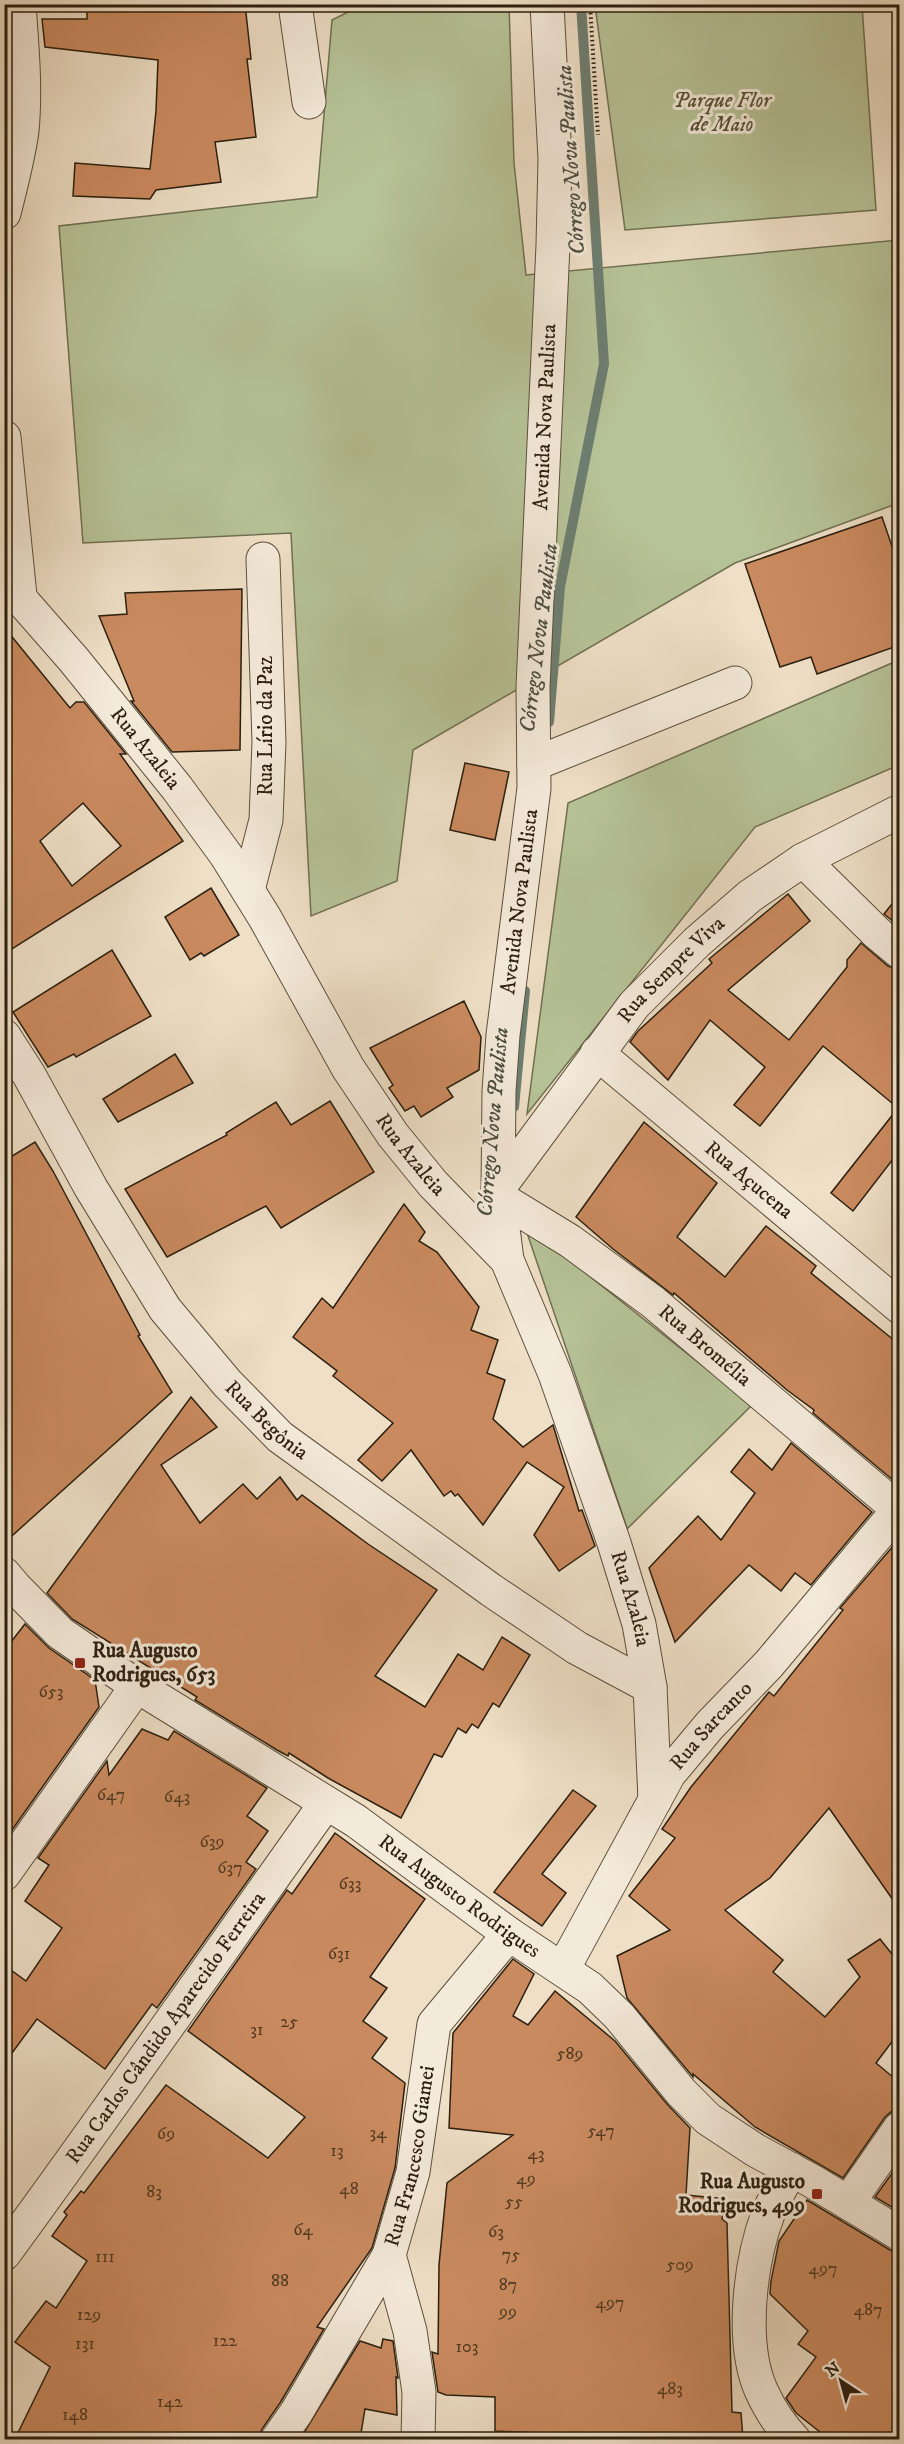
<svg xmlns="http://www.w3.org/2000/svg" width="904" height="2444" viewBox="0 0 904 2444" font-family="'IM FELL DW Pica',serif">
	<rect width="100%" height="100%" fill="#eedfc6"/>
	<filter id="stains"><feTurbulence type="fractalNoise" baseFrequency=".00333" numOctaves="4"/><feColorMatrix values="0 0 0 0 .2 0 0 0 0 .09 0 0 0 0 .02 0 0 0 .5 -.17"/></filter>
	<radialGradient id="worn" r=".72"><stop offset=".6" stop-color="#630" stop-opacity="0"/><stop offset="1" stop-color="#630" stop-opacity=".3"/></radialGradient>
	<g fill="#b6c297" stroke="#707052" stroke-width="1.5">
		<path d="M362,5H509L514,163L526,275L899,240V505L896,504L735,563L413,750L397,881L311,916L291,533L83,543L59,226L317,197L332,20Z"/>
		<path d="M595,5H862L876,210L625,230Z"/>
		<path d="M899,660V765L755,827L527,1114L568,803Z"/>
		<path d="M524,1224L752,1405L627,1529V1528Z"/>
	</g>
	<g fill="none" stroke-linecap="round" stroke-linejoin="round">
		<g stroke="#6d7e71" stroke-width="10">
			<path d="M549,722L560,587L604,364L581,4"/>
			<path d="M514,1107L525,991"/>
		</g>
	</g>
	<g fill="#ca8a5f" stroke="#2b1f0e" stroke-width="1.5" fill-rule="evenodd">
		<path d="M87,4H245L251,59H247L256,137L215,142L221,182L156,190L150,199L73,196L75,163L150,169L156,111L158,60L45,47L42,19H87Z"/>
		<path d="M882,517L900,570V645L817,674L811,657L780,667L745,564Z"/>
		<path d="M242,589L240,750L172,752L131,701H134L99,616L127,614L125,593Z"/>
		<path d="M4,627L70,708L76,702H84L126,754H120L183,841L4,954ZM83,803L121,846L72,886L40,841Z"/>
		<path d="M465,763L509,772L495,840L450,830Z"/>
		<path d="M211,888L239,935L204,956L201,953L190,960L165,917Z"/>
		<path d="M788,894L810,921L728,990L789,1040L847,967V960L861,943L888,966L900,970V1150L853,1211L831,1193L898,1108L823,1046L760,1126L734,1105L765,1067L710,1020L668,1080L630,1042L638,1031L712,963L709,959Z"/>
		<path d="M900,894V927L884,914Z"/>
		<path d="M112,950L151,1016L76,1057L74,1054L48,1067L13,1012Z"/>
		<path d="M464,1001L481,1037L479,1070L447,1088L453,1097L421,1117L414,1106L405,1111L389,1088L393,1085L370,1048Z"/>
		<path d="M175,1054L193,1083L118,1122L103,1099Z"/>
		<path d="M330,1101L374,1172L281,1228L266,1206L167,1257L125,1189L227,1135L226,1133L276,1102L291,1125Z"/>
		<path d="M644,1122L717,1183L677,1237L725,1277L766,1226L816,1266L811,1273L900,1345V1486L813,1413L814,1410L787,1390L674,1293L673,1295L613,1249L576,1217Z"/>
		<path d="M35,1142L53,1171L140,1335L138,1336L172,1392L4,1543V1161Z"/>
		<path d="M404,1204L425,1232L419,1241L437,1252L479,1307L471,1330L498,1340L487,1373L505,1380L493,1419L523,1447L553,1425L579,1511L582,1510L595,1546L559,1571L534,1535L564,1487L527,1462L483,1525L458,1494L455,1496L451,1491L444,1496L411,1450L382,1481L358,1460L393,1423L333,1376L337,1371L293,1337L322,1298L333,1308Z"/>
		<path d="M191,1397L217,1427L161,1465L200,1523L243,1484L257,1499L280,1477L297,1500L302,1495L368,1544L437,1590L375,1676L425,1707L458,1654L483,1670L502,1637L530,1655L499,1707L493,1703L478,1728L472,1724L466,1733L458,1728L442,1757L434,1754L401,1818L328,1778L289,1753L288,1756L277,1750L195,1700L197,1697L72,1619L47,1593Z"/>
		<path d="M791,1443L872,1512L811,1585L795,1573L781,1591L749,1565L675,1642L649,1568L698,1516L721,1540L755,1493L731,1472L749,1449L772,1470Z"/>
		<path d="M900,1538V1910L829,1808L770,1878L725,1910L783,1960L773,1972L825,2017L860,1977L848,1960L880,1939L900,1964V2031L876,2063L900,2083V2110L892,2111L885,2117L843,2178L755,2127L693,2074V2077L627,1998L617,1956L670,1930L629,1896L675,1838L662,1829L691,1787L769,1692L774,1696L843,1610L840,1608Z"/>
		<path d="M25,1624L49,1648L95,1680L99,1707L7,1837L4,1836V1651Z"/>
		<path d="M142,1729L168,1740L174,1731L267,1788L247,1816L268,1831L246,1862L256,1869L157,2008L152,2004L105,2069L37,2019L4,2064V1965L26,1981L62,1928L25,1901L49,1865L38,1858L107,1761L109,1775Z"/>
		<path d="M573,1790L596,1806L542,1874L566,1893L542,1926L494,1892Z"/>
		<path d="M335,1833L425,1899L370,1977L387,1988L363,2021L387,2038L372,2058L405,2083L395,2168L372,2248L317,2327L324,2329L280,2403L262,2429L258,2439H15L50,2367L15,2342L46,2301L56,2308L87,2261L52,2236L67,2215L64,2212L81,2191L84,2193L166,2085L268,2158L305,2117L188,2031L287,1890L292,1894Z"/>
		<path d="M513,1959L534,1974L513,2016L528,2025L555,1991L615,2041L667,2104L690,2128L686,2195L726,2199L722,2219L727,2223L732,2412L741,2413L743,2439H676L495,2431V2397L446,2395L438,2392L432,2352L438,2354L439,2265L447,2183L513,2135L449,2128L453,2033Z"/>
		<path d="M900,2162V2212L875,2197Z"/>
		<path d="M807,2200L890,2250L900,2253V2439H829L796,2413L786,2398L816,2357L798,2344L808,2331L770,2294L771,2281L779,2241Z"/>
		<path d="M383,2339L393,2341L398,2378L396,2377L397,2415L365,2409L360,2439H300L360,2341L381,2348Z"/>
	</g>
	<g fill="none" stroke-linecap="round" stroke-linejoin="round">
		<defs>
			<g id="minor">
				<path d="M295,4L309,102"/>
				<path d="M4,213C11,186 18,159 22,131C26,89 22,46 19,4"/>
				<path d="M4,437L20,596"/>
				<path id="s1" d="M4,580L74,660L177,788L226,855L265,918L348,1068L393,1135L433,1184L507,1260L555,1374L614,1543L639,1624L650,1687L655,1800"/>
				<path d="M534,764L735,683"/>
				<path d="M803,860L877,933L900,952"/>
				<path d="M248,890L266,820L269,742L263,559"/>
				<path id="s2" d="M4,1036L29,1075L91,1188L165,1309L227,1383L280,1437L491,1590L577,1648L650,1687"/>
				<path id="s3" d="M597,1053L900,1307"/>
				<path id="s4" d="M498,1189L634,1005L697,942L750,896L803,860L900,811"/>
				<path id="s5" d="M498,1197L570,1241L653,1302L898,1509"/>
				<path id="s6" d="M507,1260L498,1189L499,1091L503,1035L534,788L533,687L553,245L555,159L547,4"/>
				<path id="s7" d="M4,1574L15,1587L60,1633L137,1686L356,1821L509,1934L590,1988L619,2016L681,2092L708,2119L755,2150L812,2181L900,2234"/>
				<path d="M4,1874L137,1686"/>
				<path id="s8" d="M563,1969L669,1774L710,1725L769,1664L900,1508"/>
				<path d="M791,2169C783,2184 774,2199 768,2214C750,2262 740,2342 761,2390C769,2408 780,2425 794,2440"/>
				<path d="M848,2203L900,2128"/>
				<path id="s9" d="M4,2254C113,2105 219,1953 326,1803"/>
				<path d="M277,2440L296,2413L389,2255"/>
				<path id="s10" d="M418,2440L419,2392L410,2331L389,2255L413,2172L434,2024L509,1934"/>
			</g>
		</defs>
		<use href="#minor" stroke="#5c4f3c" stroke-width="35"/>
		<path stroke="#2b1f0e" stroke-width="4" stroke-dasharray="1.5 3" stroke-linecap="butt" d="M590,4L598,135"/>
		<use href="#minor" stroke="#f4eada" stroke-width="33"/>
	</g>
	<g fill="#8f2418" stroke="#f4eada" stroke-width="2">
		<rect x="74" y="1657" width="12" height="12" rx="3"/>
		<rect x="811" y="2188" width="12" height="12" rx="3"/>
	</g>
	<g text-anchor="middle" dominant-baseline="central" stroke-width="6" stroke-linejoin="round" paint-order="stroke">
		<g font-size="18" fill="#533a22">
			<text x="51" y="1692">653</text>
			<text x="111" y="1795">647</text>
			<text x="177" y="1797">643</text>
			<text x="212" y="1842">639</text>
			<text x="230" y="1868">637</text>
			<text x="350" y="1884">633</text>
			<text x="339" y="1954">631</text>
			<text x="289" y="2022">25</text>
			<text x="257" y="2030">31</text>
			<text x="570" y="2054">589</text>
			<text x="601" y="2131">547</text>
			<text x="378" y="2133">34</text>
			<text x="166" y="2134">69</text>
			<text x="337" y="2151">13</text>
			<text x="536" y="2154">43</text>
			<text x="526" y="2179">49</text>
			<text x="349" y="2189">48</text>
			<text x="154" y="2192">83</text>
			<text x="514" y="2202">55</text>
			<text x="303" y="2230">64</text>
			<text x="496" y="2232">63</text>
			<text x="511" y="2255">75</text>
			<text x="105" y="2257">111</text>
			<text x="680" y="2265">509</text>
			<text x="823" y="2269">497</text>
			<text x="280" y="2281">88</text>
			<text x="508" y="2285">87</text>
			<text x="610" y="2303">497</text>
			<text x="868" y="2310">487</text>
			<text x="508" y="2312">99</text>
			<text x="89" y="2315">129</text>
			<text x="225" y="2341">122</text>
			<text x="85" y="2344">131</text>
			<text x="467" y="2347">103</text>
			<text x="670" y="2389">483</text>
			<text x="170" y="2402">142</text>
			<text x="75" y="2415">148</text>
		</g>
		<g font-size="21" font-style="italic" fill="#555037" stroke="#f4eada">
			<text x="722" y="101">Parque Flor<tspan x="722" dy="24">de Maio</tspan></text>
		</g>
		<g font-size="21" fill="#2b1f0e" stroke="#f4eada">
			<text stroke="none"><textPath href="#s6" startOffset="846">Avenida Nova Paulista</textPath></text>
			<text transform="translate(266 726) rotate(-90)">Rua Lírio da Paz</text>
			<text stroke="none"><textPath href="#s1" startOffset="220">Rua Azaleia</textPath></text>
			<text stroke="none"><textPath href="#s6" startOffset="360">Avenida Nova Paulista</textPath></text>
			<text stroke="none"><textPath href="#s4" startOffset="280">Rua Sempre Viva</textPath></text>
			<text stroke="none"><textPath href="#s1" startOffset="706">Rua Azaleia</textPath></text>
			<text stroke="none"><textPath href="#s3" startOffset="198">Rua Açucena</textPath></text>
			<text stroke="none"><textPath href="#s5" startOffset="255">Rua Bromélia</textPath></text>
			<text stroke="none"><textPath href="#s2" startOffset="468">Rua Begônia</textPath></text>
			<text stroke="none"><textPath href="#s1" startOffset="1210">Rua Azaleia</textPath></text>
			<text stroke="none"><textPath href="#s8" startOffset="286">Rua Sarcanto</textPath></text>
			<text stroke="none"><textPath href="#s7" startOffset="560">Rua Augusto Rodrigues</textPath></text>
			<text stroke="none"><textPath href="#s9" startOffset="278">Rua Carlos Cândido Aparecido Ferreira</textPath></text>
			<text stroke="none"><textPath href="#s10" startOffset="290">Rua Francesco Giamei</textPath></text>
		</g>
		<g font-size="21" font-weight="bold" fill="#2b1f0e" stroke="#f4eada" text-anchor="start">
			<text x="92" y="1651">Rua Augusto<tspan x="92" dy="24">Rodrigues, 653</tspan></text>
			<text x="805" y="2182" text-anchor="end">Rua Augusto<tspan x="805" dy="24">Rodrigues, 499</tspan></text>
		</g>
		<g font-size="22" font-style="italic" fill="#4c4e40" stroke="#f4eada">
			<text transform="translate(571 160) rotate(-94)">Córrego Nova Paulista</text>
			<text transform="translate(539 638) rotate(-83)">Córrego Nova Paulista</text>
			<text transform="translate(493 1122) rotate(-85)">Córrego Nova Paulista</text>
		</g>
	</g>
	<rect width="904" height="2444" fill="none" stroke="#eedfc6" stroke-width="24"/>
	<rect x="6" y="6" width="892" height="2432" fill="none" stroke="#2b1f0e" stroke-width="3"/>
	<rect x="12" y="12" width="880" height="2420" fill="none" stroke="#2b1f0e" stroke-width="1.5"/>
	<g transform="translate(841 2381) rotate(324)" stroke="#f4eada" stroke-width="4.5" paint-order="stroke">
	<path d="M0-4.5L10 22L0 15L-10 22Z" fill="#2b1f0e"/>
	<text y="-9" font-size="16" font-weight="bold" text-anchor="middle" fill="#2b1f0e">N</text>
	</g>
	<rect width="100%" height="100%" filter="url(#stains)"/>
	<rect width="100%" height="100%" fill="url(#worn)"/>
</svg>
